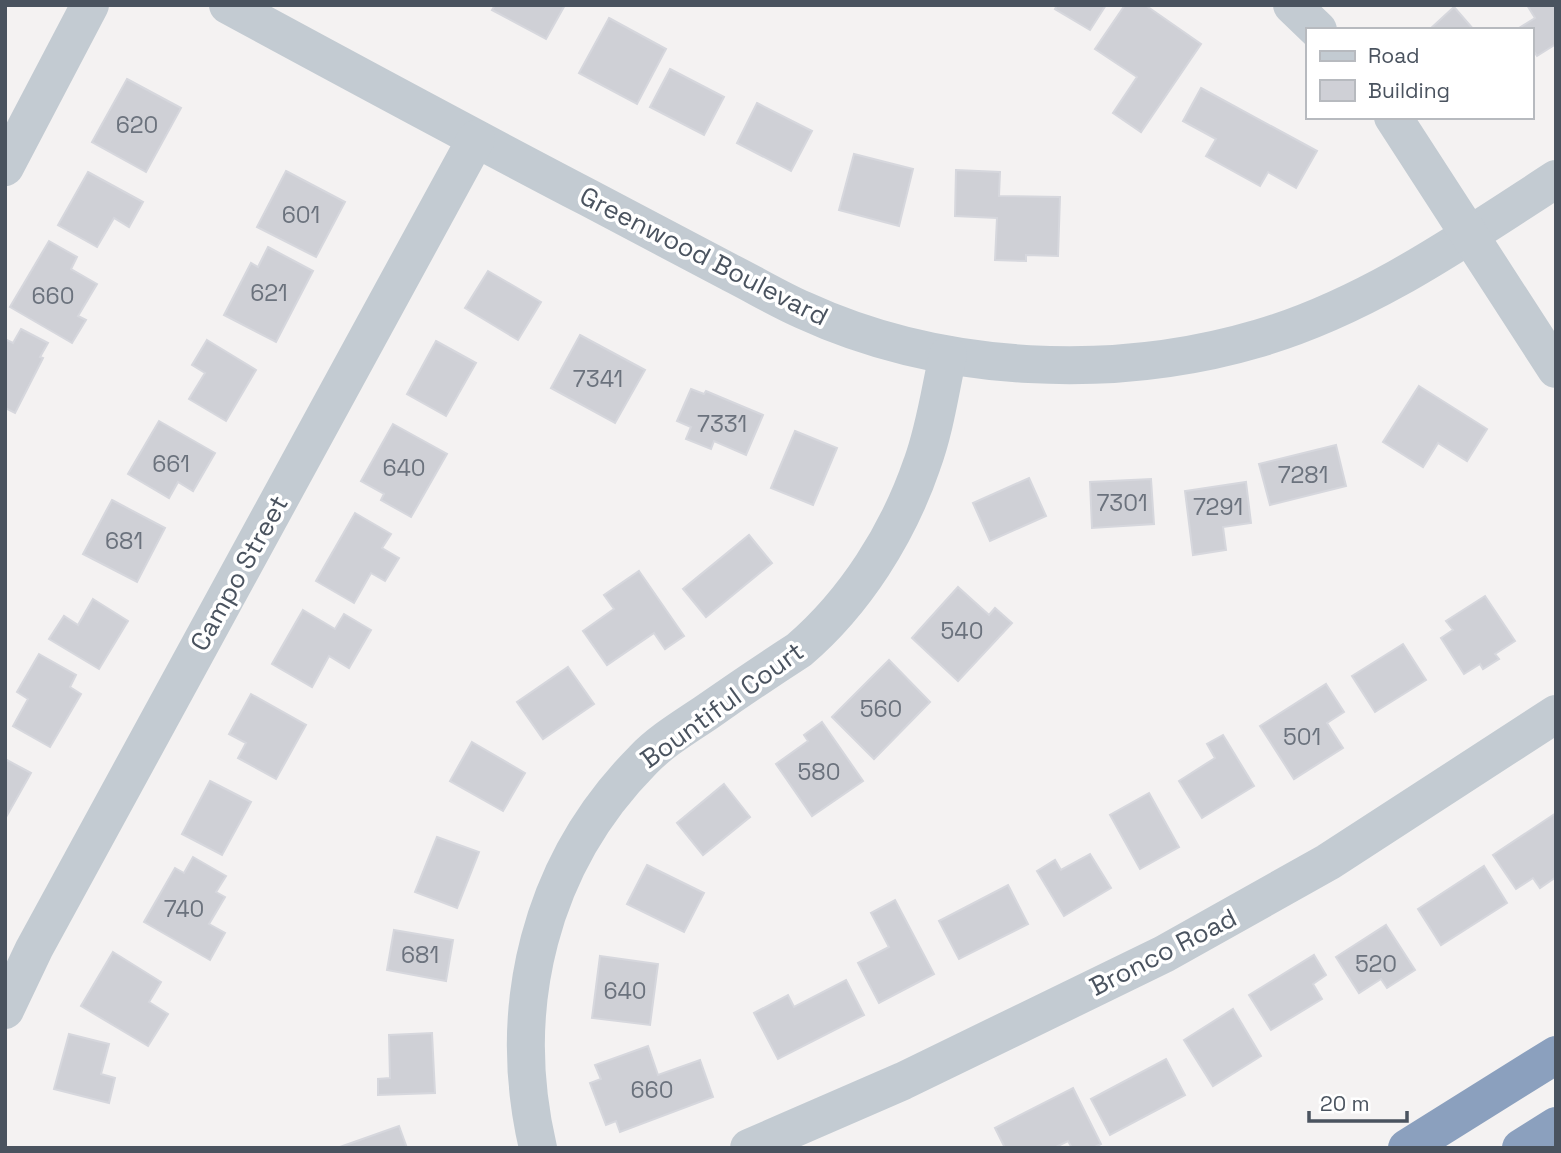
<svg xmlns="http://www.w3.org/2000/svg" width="1561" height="1153" viewBox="0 0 1561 1153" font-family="'Space Grotesk',sans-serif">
	<rect width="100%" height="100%" fill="#f4f2f2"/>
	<g fill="#cfd0d6" stroke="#d6d7dd" stroke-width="2">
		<path d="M495,5H565L546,39L492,10Z"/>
		<path d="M1057,5H1106L1090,30L1055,9Z"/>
		<path d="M1125,5H1145L1201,44L1141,132L1113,113L1137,77L1095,49Z"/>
		<path d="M1527,5H1556V44L1537,56L1531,47V30L1519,28L1535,18Z"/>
		<path d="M1454,7L1474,30H1429Z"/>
		<path d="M609,18L666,49L637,104L579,73Z"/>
		<path d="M670,69L724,97L704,135L650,107Z"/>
		<path d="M127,79L181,108L146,172L92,142Z"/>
		<path d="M1201,88L1317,151L1296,188L1268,172L1260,186L1206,156L1216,139L1183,121Z"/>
		<path d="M757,103L812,131L791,171L737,143Z"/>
		<path d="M854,154L913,169L899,226L839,210Z"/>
		<path d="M956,170L1000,172L999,196L1060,197L1058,256L1026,255V261L995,260L997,218L955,216Z"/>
		<path d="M286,171L345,202L316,257L257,227Z"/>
		<path d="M88,172L143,202L129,227L114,218L97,247L58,225Z"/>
		<path d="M49,241L77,257L71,269L97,284L78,316L86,320L72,343L10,307Z"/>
		<path d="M268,247L313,271L276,342L224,315L251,263L258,267Z"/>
		<path d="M488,271L541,302L518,340L465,308Z"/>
		<path d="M21,329L48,343L40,357L43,358L15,413L5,408V339L13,343Z"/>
		<path d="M580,335L645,370L615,423L551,388Z"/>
		<path d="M207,340L256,370L226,421L189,399L205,373L192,365Z"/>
		<path d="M436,341L476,363L446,416L407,394Z"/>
		<path d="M1419,386L1487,429L1467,461L1438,443L1423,467L1383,442Z"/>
		<path d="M691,389L704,394L706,391L763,415L746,455L714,441L711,449L686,439L691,427L677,421Z"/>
		<path d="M159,421L215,453L193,491L178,482L169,498L128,474Z"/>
		<path d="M393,424L447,454L411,517L381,500L384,494L361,481Z"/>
		<path d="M795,431L837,448L813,505L771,488Z"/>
		<path d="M1336,445L1346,486L1270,505L1259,464Z"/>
		<path d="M1029,478L1046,516L990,541L973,503Z"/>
		<path d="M1151,479L1154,524L1092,528L1090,482Z"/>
		<path d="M1246,482L1251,523L1223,527L1226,550L1193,555L1185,491Z"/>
		<path d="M112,500L165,528L137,582L83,554Z"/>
		<path d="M355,513L391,534L382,548L399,558L385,581L371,573L354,603L316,581Z"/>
		<path d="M749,535L772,563L706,617L683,589Z"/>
		<path d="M639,571L684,636L665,649L654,633L607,665L583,631L614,609L604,595Z"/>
		<path d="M958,587L989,615L995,608L1012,623L958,681L912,638Z"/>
		<path d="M1485,596L1515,641L1495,654L1499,659L1483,669L1480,664L1464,674L1441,638L1453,630L1446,621Z"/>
		<path d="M93,599L128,621L99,669L49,639L64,616L78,625Z"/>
		<path d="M303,610L335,629L344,614L371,630L349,668L329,656L312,687L272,664Z"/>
		<path d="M1403,644L1426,680L1375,712L1352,676Z"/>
		<path d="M39,654L76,675L70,687L81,694L50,747L13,726L28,699L17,692Z"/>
		<path d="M889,660L930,702L874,759L832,717Z"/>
		<path d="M568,667L594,704L543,739L517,702Z"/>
		<path d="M1326,684L1344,712L1327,723L1343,748L1294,779L1260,726Z"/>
		<path d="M251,694L306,725L276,779L238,758L246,743L229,734Z"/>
		<path d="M822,722L863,781L812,816L776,764L808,741L804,735Z"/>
		<path d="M1223,735L1254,786L1202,818L1179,781L1215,758L1207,744Z"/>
		<path d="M472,742L525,773L503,811L450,781Z"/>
		<path d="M5,759L31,773L5,819Z"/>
		<path d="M210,781L251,802L222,855L182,834Z"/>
		<path d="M724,784L750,817L703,855L677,823Z"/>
		<path d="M1149,793L1179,847L1140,869L1110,815Z"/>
		<path d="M1556,813V877L1540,888L1533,878L1516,889L1493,855Z"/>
		<path d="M437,837L479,852L457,908L415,892Z"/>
		<path d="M1090,854L1111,888L1064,916L1037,871L1055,860L1061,870Z"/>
		<path d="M193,857L226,876L216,892L225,897L209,924L225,933L210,960L144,922L175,868L184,873Z"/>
		<path d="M647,865L704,893L684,932L627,904Z"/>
		<path d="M1484,866L1507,903L1441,945L1418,909Z"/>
		<path d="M1008,885L1028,924L959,959L939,921Z"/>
		<path d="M895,900L934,974L879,1003L858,963L889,947L871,913Z"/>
		<path d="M1386,925L1415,970L1387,988L1381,979L1359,993L1336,957Z"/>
		<path d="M394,930L453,940L446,981L387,970Z"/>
		<path d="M113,952L161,982L149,1002L168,1014L148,1046L81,1006Z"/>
		<path d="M1314,955L1326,975L1313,984L1322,999L1271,1030L1249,995Z"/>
		<path d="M600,956L658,964L650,1025L592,1018Z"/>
		<path d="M846,980L864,1015L778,1059L754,1013L788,995L794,1007Z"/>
		<path d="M1233,1009L1261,1056L1213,1086L1184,1040Z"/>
		<path d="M432,1033L435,1093L378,1095V1079L390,1078L389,1035Z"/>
		<path d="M69,1034L109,1044L101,1074L115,1078L109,1103L54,1089Z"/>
		<path d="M648,1046L658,1075L700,1060L713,1097L620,1132L616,1121L606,1125L590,1083L601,1079L595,1065Z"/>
		<path d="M1166,1059L1185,1095L1110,1135L1091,1099Z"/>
		<path d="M1073,1088L1101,1144L1093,1148H1072L1068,1141L1054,1148H1005L995,1128Z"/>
		<path d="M399,1126L407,1148H341L340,1147Z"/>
	</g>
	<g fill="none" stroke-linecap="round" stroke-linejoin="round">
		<g stroke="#c3cbd2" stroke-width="38">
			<path d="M228,5C348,70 468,135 589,198C636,223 684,248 731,273C755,285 778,299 803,310C942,374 1115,381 1260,338C1368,306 1462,240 1556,179"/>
			<path d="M1292,5L1318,30"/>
			<path d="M1393,117L1556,369"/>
			<path d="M5,167L90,5"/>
			<path d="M5,1010L34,949L476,139"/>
			<path d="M538,1148C505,1007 540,864 643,760C661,741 685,727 707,712C737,691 768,670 799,650C855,602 898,534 922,464C935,429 940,391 948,355"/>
			<path d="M749,1148L903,1081L1164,954L1328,862L1556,714"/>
		</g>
		<g stroke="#8ba0be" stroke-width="38">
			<path d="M1407,1148L1556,1055"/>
			<path d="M1521,1148L1556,1126"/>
		</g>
	</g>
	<g text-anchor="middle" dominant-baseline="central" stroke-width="7" stroke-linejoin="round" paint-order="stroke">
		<g font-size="23" fill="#6b727d">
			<text x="137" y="125">620</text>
			<text x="301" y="215">601</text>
			<text x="269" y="293">621</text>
			<text x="53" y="296">660</text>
			<text x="598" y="379">7341</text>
			<text x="722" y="424">7331</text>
			<text x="171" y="464">661</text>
			<text x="404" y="468">640</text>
			<text x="1303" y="475">7281</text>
			<text x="1122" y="503">7301</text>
			<text x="1218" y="507">7291</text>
			<text x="124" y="541">681</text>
			<text x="962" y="631">540</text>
			<text x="881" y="709">560</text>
			<text x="1302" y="737">501</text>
			<text x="819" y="772">580</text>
			<text x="184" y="909">740</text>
			<text x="420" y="955">681</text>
			<text x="1376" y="964">520</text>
			<text x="625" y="991">640</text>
			<text x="652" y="1090">660</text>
		</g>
		<g font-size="26" fill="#4a535f" stroke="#fff">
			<text transform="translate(704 256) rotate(27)">Greenwood Boulevard</text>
			<text transform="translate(239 573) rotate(-61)">Campo Street</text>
			<text transform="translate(722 705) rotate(-36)">Bountiful Court</text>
			<text transform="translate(1163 952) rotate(-27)">Bronco Road</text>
		</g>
	</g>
	<rect width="1561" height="1153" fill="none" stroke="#4a535f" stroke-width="14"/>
	<rect x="1306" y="28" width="228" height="91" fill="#ffffff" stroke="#b7babf" stroke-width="2"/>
	<rect x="1320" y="51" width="35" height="10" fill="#c3cbd2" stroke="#b7babf" stroke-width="2"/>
	<text x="1368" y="63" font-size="21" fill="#4a535f">Road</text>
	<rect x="1320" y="80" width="35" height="21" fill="#cfd0d6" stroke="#b7babf" stroke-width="2"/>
	<text x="1368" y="98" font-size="21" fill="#4a535f">Building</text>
	<path d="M1309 1111v10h98v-10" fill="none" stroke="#4a535f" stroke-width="3.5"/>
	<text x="1320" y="1111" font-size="21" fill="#4a535f" stroke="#ffffff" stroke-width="5" paint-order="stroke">20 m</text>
</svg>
